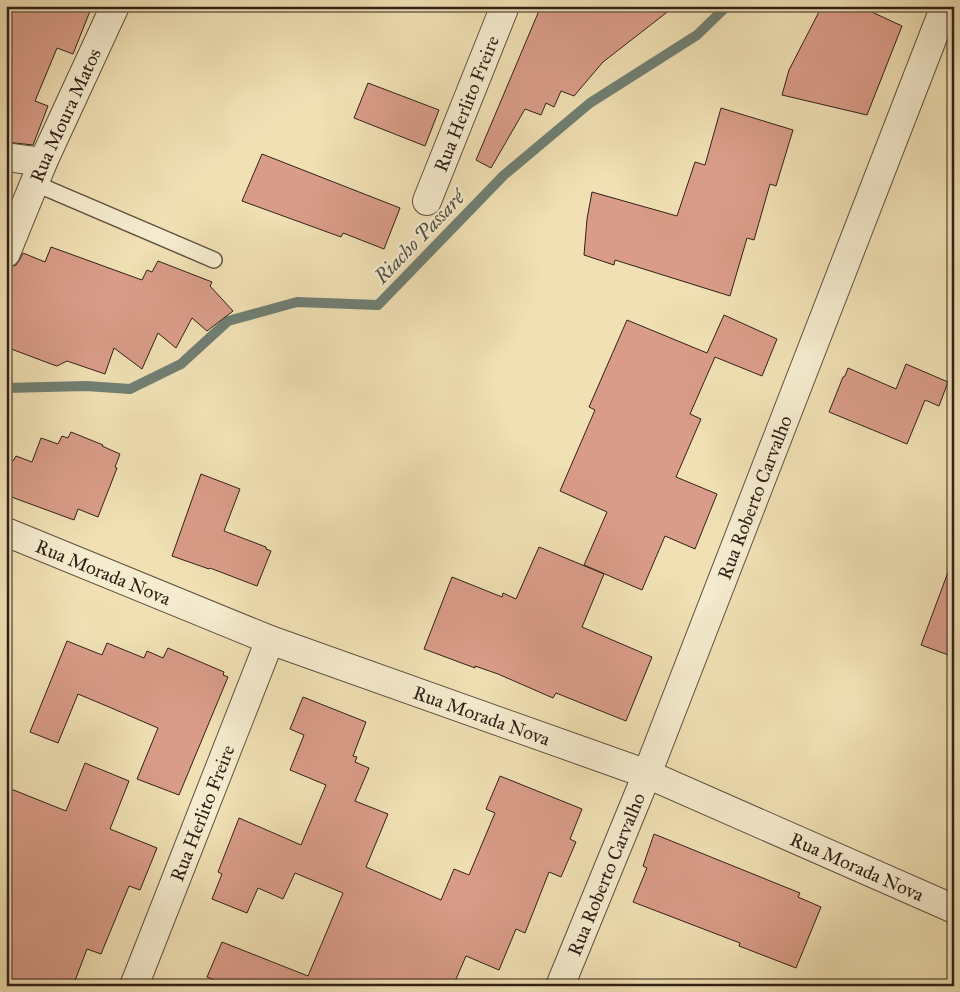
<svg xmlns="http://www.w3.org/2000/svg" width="960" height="992" viewBox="0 0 960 992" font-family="'IM FELL Great Primer',serif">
	<rect width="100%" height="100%" fill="#f0e0b4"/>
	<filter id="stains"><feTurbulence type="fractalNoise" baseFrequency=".004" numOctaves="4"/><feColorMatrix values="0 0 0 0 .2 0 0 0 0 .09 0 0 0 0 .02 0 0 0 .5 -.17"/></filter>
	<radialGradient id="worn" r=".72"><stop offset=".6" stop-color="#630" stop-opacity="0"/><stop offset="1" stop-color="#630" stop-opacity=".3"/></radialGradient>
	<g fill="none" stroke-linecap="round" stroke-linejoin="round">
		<path stroke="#707f73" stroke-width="10" d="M6,388L86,386L130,389L181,364L228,321L297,302L378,305L504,175L590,103L697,35L727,6"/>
	</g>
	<g fill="#d99c88" stroke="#302118">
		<path d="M9,6H92L73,54L57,48L35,101L48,106L33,145L6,142V21Z"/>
		<path d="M541,6H675L603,62L574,96L561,91L554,107L546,103L541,115L525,109L491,168L476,160Z"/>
		<path d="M822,6H859L902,26L867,115L782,95L789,70Z"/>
		<path d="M368,83L439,110L425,146L354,118Z"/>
		<path d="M721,108L793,130L776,186L770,184L754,240L747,238L730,296L615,260L614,265L584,255L587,219L592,192L677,216L695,162L705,165Z"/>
		<path d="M262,154L400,208L384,249L343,233L341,237L242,201Z"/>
		<path d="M51,247L142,280L147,270L152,272L158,261L212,282L210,286L233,311L207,331L192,318L176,348L158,333L142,369L114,348L105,374L67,361L57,366L51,364L6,347V268L16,265L20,259L23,253L45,262Z"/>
		<path d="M724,315L777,339L762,376L715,357L690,414L701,419L676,477L717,494L695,549L665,536L642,590L584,565L607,512L560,491L595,410L589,407L627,320L707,353Z"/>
		<path d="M906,364L948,382L939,406L925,400L907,444L829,412L843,377L845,376L848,368L896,389Z"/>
		<path d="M71,432L103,445L102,446L120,454L115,467L117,468L98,517L78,509L74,520L6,495V459L13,461L16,456L32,462L41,438L58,444L62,436L68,438Z"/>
		<path d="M201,474L240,489L224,531L266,547V549L271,551L257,586L210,568L209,569L172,556Z"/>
		<path d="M539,547L604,574L582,627L652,657L626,721L556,693L553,698L498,674L475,666V668L424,649L452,577L502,597L503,593L516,599Z"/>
		<path d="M951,564H954V657L921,645Z"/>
		<path d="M67,641L102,655L107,643L144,658L147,651L163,658L168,648L224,672L223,675L228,677L179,795L137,779L158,728L109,707L78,694L58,743L30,732Z"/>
		<path d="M303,697L366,722L353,756L357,757L355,762L369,768L355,801L388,814L366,867L441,900L454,869L469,875L495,813L486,809L500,776L582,809L570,839L576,842L561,877L549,872L525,933L516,929L499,970L466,956L453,986H229L207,977L222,942L308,976L343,893L295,873L283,899L258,888L247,913L212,899L222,874L218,872L239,818L301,845L326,785L290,770L304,735L290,729Z"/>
		<path d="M85,763L129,781L110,829L157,848L140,890L129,886L101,954L87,949L73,986H6V787L66,811Z"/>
		<path d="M654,834L800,893L798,897L821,907L796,968L739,946L740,943L633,902L647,868L643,866Z"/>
	</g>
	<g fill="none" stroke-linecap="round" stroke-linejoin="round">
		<defs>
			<path id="lane" d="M34,183L214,260"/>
			<g id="street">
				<path d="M6,157L43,162"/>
				<path id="s1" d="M427,201L505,6"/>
				<path id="s2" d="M6,253L43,162L115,6"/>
				<path id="s3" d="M6,532L270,640L647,774L954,909"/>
				<path id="s4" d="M134,986L270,640"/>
				<path id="s5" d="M560,986L647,774L945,6"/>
			</g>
		</defs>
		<use href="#lane" stroke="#60513f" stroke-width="18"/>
		<use href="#street" stroke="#60513f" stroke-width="30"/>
		<use href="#lane" stroke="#f5ebce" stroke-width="15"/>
		<use href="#street" stroke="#f5ebce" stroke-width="28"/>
	</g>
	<g text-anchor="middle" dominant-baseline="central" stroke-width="5" stroke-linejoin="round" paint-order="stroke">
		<g font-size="19" fill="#302118" stroke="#f5ebce">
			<text stroke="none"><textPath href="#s1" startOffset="105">Rua Herlito Freire</textPath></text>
			<text stroke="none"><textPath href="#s2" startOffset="150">Rua Moura Matos</textPath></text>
			<text stroke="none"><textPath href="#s5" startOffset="526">Rua Roberto Carvalho</textPath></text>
			<text stroke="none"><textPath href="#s3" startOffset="105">Rua Morada Nova</textPath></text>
			<text stroke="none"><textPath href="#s3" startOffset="510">Rua Morada Nova</textPath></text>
			<text stroke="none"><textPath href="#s4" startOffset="186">Rua Herlito Freire</textPath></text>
			<text stroke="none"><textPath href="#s3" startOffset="915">Rua Morada Nova</textPath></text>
			<text stroke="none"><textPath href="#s5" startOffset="121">Rua Roberto Carvalho</textPath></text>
		</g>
		<g font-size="20" font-style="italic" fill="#505045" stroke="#f5ebce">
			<text transform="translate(419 237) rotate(-46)">Riacho Passaré</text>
		</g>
	</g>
	<rect width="960" height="992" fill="none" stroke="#f0e0b4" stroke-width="25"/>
	<rect x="8" y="8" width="945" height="977" fill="none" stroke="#302118" stroke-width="2.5"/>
	<rect x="12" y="12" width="935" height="967" fill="none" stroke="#302118"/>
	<rect width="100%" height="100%" filter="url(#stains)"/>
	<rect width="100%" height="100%" fill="url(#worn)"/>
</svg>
